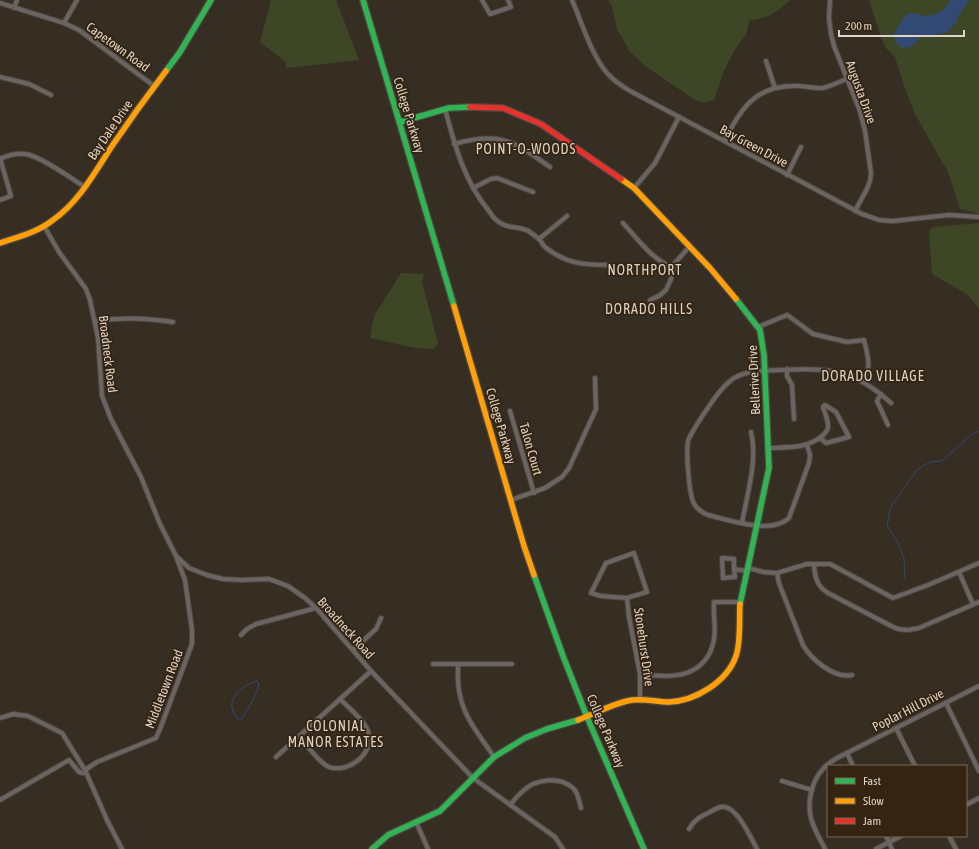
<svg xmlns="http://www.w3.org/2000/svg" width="979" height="849" viewBox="0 0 979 849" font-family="'Asap Condensed',sans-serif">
	<rect width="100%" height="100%" fill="#362d23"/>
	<g fill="#3e4725">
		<path d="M271,0H336L359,60L286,68V62L260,42Z"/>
		<path d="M608,0H791C777,11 769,19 750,20L746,34L734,51L723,73L714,100L704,103L695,100L648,68L630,52L617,29L612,7Z"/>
		<path d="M869,0H979V214L960,209L948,172L915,114L904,86L895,57L886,48L881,37Z"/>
		<path d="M979,223V309L968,295L932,274L929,232L933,227Z"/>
		<path d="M401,273L424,274L422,282L438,343L434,349L416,348L370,338L374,316Z"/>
	</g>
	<path fill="#324974" d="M951,0H969L957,18L958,20L948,32L919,38L913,46L903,48L898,45L893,34L906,15L910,13H914L924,16L937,14L944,9Z"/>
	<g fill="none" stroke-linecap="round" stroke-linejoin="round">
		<g stroke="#324974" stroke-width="1">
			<path d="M905,579L904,558L897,541L887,525L890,508L917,470L930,462L942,461L971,435L979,431"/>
			<path d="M256,681L259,683C258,691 253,700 249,707C247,712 244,713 243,718L239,720C222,702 238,688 256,681Z"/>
		</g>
		<defs>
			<g id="street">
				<path d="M482,0L490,14L511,7L508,0"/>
				<path d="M572,0C582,23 591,54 607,73C614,81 623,87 632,92L862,214L879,220L893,221L949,215L979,217"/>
				<path d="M830,1L829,18L831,34L834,46L860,111L865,131L871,173L870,181L867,189L855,211"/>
				<path d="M0,3L64,23L79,30L154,86"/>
				<path d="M14,8L17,0"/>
				<path d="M64,23L77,0"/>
				<path d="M766,61L775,88"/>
				<path d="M0,77L29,84L51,95"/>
				<path d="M445,109C455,146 464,181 489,211C492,216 496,221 502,224C511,229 521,226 530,232C533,235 538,237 540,240C542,243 542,244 545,247C566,264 584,265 610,265"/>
				<path d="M724,141C741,110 753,87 792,86C803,85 813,89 823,88C831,86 839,82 847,79"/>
				<path d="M454,144C500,131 513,141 550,167"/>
				<path d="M0,158L11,196L0,200"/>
				<path d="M0,159C8,155 15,153 25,154C39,155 72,179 85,187"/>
				<path d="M787,175L801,147"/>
				<path d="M473,188L491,179L497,178L533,192"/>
				<path d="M634,188L655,163L679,117"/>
				<path d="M623,223C636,237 654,262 673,267"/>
				<path d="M44,226L59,252L86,289L90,300L98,338L102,396L111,419L141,477L160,524L176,556L189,568L207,575L223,579L242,580L269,579L288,586L305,598L316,608L371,671L473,778L555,837L563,849"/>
				<path d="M539,239L567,216"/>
				<path d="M650,300L659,296L666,290L671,279L674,264L690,246"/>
				<path d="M95,321C121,317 147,318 173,322"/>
				<path d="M758,327L787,315L790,317L813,334L847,342L864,340C868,357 872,366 863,382"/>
				<path d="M787,369V376L792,385L794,419"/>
				<path d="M881,394L877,401L888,425"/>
				<path d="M510,411L534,493"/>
				<path d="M807,445L810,455L809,463L789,518C771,535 729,520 708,515C691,508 691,497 689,480C688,468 686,454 688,441C691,432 715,396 723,388C726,384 730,381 734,378C748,370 763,371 779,370C827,368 853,368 891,403"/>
				<path d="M768,448C787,447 807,449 822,436C825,433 827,432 828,428C829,422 825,413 823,407L825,405L836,412L849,437L826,443L820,438"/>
				<path d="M511,500L545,488L562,477L569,468L596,409L595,378"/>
				<path d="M742,523C747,495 758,459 751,432"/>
				<path d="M634,553L647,592L627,598L601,596L591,593L606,563Z"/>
				<path d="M814,565C815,578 817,586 828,593L895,628C904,631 910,630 919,628L979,602"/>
				<path d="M748,568L764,572L777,573L807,564H830L893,598L928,585L979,563"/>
				<path d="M734,569L735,577L723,578L722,558L734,559V569L747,571"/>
				<path d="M959,572L973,604"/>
				<path d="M777,573L779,583L803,645C811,659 834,679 852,675"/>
				<path d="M627,598L629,617L640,674V699"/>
				<path d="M241,635L247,629L256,624L316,608"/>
				<path d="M353,650L376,629L381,618"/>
				<path d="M433,664H512"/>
				<path d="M458,664C458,674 457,684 460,695C464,718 481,737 494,757"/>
				<path d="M640,674C664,677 693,680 708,656C711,651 713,646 714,639C716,627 713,615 714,602H740"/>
				<path d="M946,703L979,771"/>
				<path d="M0,718L13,714L28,716L62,733L85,770L107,820L122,849"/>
				<path d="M896,728L915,766"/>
				<path d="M300,736C305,744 320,763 329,767C349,774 376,752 368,731C364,720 349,708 340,699"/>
				<path d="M847,753L853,766"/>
				<path d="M276,757L371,671"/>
				<path d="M85,770L97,762L156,738L160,729L192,644V630L185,580L177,559"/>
				<path d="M782,781L812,790"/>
				<path d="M0,800L69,760L79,772L82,773L86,772"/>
				<path d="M510,805C514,800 518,795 523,791C535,779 559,776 573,788C578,792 579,801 581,808"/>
				<path d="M966,805L979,798"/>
				<path d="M416,822L428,849"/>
				<path d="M689,829C694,820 701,816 710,812C715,809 720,806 725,807C738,809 751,838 757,849"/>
				<path d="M886,836L892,849"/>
				<path d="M949,836L956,849"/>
				<path d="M825,849C821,841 816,833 813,824C806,807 810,783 823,769C827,764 832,761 837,758L979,686"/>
				<path d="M876,849L901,836"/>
			</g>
			<g id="fast">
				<path d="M363,0L454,306"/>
				<path d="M166,71L180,52L211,0"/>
				<path d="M400,122L449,108L470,107"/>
				<path d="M736,299L760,330L764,355L769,468L740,604"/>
				<path d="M534,575L563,656L587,717L644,849"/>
				<path d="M372,849L388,835L440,811L494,757L525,738L547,729L578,720"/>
			</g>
			<g id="slow">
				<path d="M621,179L634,188L710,268L736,299"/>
				<path d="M0,243C18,237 38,232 53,220C79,202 95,172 112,146C129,121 147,96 166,71"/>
				<path d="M454,306L524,546L534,575"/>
				<path d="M578,720C594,714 610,705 627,701C641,697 655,702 669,702C695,701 727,682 736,656C741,642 739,620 740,604"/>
			</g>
			<path id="jam" d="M470,107L503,108L541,124L621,179"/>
		</defs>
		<use href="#street" stroke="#4f483f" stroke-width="6"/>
		<use href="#fast" stroke="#4f483f" stroke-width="8"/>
		<use href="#slow" stroke="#4f483f" stroke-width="8"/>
		<use href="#jam" stroke="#4f483f" stroke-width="8"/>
		<use href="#street" stroke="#6a6562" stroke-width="4"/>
		<use href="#fast" stroke="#30b455" stroke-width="5.5"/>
		<use href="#slow" stroke="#ff9f0a" stroke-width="5.5"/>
		<use href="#jam" stroke="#e5322d" stroke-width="5.5"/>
	</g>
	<g text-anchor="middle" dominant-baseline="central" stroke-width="3.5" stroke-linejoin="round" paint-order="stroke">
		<g font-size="13" fill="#ddd3c7" stroke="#342411">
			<text transform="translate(118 47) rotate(36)">Capetown Road</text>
			<text transform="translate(861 92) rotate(70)">Augusta Drive</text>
			<text transform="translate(409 115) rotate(73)">College Parkway</text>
			<text transform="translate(110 130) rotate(-56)">Bay Dale Drive</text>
			<text transform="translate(754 146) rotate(28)">Bay Green Drive</text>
			<text transform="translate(108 354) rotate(83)">Broadneck Road</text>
			<text transform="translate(754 380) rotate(-93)">Bellerive Drive</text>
			<text transform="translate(501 426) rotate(74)">College Parkway</text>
			<text transform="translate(531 449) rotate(74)">Talon Court</text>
			<text transform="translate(346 628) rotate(48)">Broadneck Road</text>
			<text transform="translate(644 647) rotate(82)">Stonehurst Drive</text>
			<text transform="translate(164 689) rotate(-69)">Middletown Road</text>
			<text transform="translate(908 710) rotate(-27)">Poplar Hill Drive</text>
			<text transform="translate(606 731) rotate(67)">College Parkway</text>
		</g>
		<g font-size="14" letter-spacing="1" fill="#ddd3c7" stroke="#342411">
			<text x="526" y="149">POINT-O-WOODS</text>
			<text x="645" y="270">NORTHPORT</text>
			<text x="649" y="309">DORADO HILLS</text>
			<text x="873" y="376">DORADO VILLAGE</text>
			<text x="336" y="726">COLONIAL<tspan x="336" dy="16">MANOR ESTATES</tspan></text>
		</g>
	</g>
	<rect x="827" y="765" width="140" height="72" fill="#342411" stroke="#786a5a"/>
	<rect x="835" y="778" width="20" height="6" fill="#30b455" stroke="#786a5a"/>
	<text x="863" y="785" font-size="12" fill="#ddd3c7">Fast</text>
	<rect x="835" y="798" width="20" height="6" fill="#ff9f0a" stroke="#786a5a"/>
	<text x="863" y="805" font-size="12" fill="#ddd3c7">Slow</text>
	<rect x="835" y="818" width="20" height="6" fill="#e5322d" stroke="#786a5a"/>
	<text x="863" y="825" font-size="12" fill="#ddd3c7">Jam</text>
	<path d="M839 30v6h125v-6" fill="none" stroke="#ddd3c7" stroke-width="2"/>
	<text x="845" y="30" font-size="12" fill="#ddd3c7" stroke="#342411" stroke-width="3" paint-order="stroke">200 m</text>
</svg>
